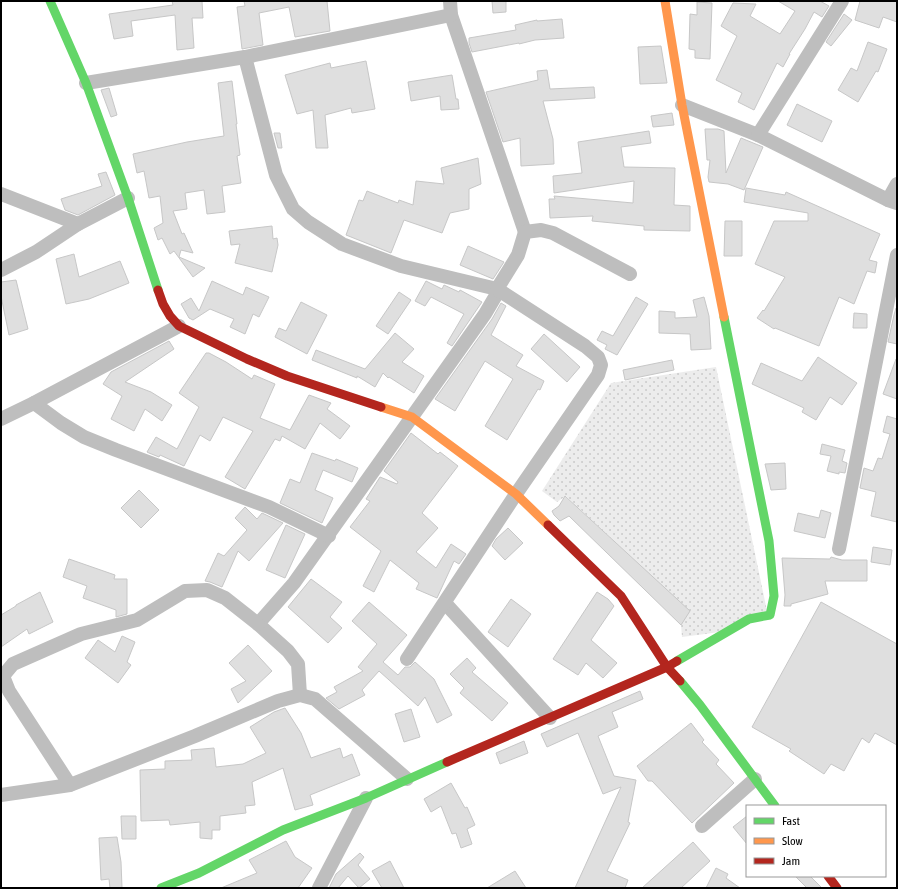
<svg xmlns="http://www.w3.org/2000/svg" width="898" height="889" viewBox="0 0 898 889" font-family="'Asap Condensed',sans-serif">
	<defs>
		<pattern id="grass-dots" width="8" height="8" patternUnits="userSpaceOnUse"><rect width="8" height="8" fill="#ececec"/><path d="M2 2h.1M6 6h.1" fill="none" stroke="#c9c9c9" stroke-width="1.8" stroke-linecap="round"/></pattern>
	</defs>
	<rect width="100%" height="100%" fill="#fff"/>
	<path fill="url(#grass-dots)" d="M716,367L767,611L720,632L682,637L681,625L689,611L566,496L557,502L542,491L611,383Z"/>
	<g fill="#dfdfdf" stroke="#c7c7c7">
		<path d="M172,1H202L203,18H192L194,48L177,50L175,15L131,21L133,36L114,39L109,14L173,5Z"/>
		<path d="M244,1H327L330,31L295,37L289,7L259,13L263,45L242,49L237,7L245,6Z"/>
		<path d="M492,1H506V12L493,13Z"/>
		<path d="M778,1H820L829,6L822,17L814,12L805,29L789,54H790L783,67L777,63L754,110L738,102L742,93L716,80L737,36L721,26L733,3L756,4L750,16L780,34L795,11Z"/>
		<path d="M860,1H897V22L883,17L879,28L855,20Z"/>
		<path d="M697,2L712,3L710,59L695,58V50L689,49L690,14L697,15Z"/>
		<path d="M844,14L852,20L831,46L826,42Z"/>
		<path d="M562,19L564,38L535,40L519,44V43L472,52L469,43V38L516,30L515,25L537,20V21Z"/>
		<path d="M868,42L887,49L878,72L876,71L858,102L838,90L851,68L857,71Z"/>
		<path d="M661,46L667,83L640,84L638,47Z"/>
		<path d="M366,61L375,109L352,113L351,108L325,115L328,148H316L313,110L297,114L285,75L330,63L331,68Z"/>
		<path d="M547,70L550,89L594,87L595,98L543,101L553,139L554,164L521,166L520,138L503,142L486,92L538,80L537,71Z"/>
		<path d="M452,75L456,99H458L459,109L441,110L440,96L411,101L408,82Z"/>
		<path d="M232,81L237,124H236L240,155L237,156L241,183L222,186L225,212L207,214L204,190L185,193L187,209L173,211L182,234L184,233L193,253L181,250L179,257L205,268L193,277L174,251L170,254L162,238L158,240L154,228L163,223L160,196L149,198L144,171L137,173L133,154L187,142L224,136L218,83Z"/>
		<path d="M109,88L117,115L111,117L101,90Z"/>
		<path d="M797,104L832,121L822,142L787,125Z"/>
		<path d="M672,113L674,125L653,127L651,116Z"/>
		<path d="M705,129H718L724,131L726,173L741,138L763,147L744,190L728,184L709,182L708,177L710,160H707Z"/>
		<path d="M649,131L651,143L621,147L624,167L675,168L674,205L690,206V231L644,230V226L592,221L593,216L550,218L549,199H555L554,196L633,203L634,181L554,193L553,176L582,173L578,142Z"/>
		<path d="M274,133H280L282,148H278Z"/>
		<path d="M478,158L481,184L469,189V209L450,213L442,233L404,220L391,253L346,235L359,200L363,201L367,191L398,203L399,200L413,205L416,181L444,184L441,168Z"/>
		<path d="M106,172L115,195L78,215L65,210L61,199L102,186L98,174Z"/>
		<path d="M746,188L785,195L786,192L880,234L869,260L877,262L875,273L867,271L854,304L839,297L819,346L775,328L774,329L757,318L763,310L764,311L785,277L755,264L774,221H808V213L744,202Z"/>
		<path d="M725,221H742V256H724Z"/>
		<path d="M272,226L273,239L277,238L278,245L272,272L235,263L240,244L231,245L229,231Z"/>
		<path d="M468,246L504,262L493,279L460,265Z"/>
		<path d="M74,254L79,277L120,261L129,283L89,299L66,304L56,259Z"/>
		<path d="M16,280L28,329L9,335L1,296V282Z"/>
		<path d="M212,281L243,295L246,287L269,297L259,317L253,314L245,334L230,327L234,319L210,309L193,320L189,318L181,304L191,298L199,311Z"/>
		<path d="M426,281L442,289L444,285L459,292L460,290L482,302L452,346L447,343L464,314L431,297L425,306L415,301Z"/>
		<path d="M399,292L411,300L388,334L376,326Z"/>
		<path d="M636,297L648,304L617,355L605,349L607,345L597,340L602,331L613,336Z"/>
		<path d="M704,297L709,316L711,349L691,350L690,334L659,333V311L675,312V318L697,317L693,300Z"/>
		<path d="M301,302L327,315L307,354L275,337L279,328L286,331Z"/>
		<path d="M501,303L506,306L491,335L523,355L516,366L544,381L540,390L538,389L507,440L485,426L513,379L485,361L455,411L435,399L492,319Z"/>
		<path d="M896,308H897V344L888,342L894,315Z"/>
		<path d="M854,313L867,314V328H853Z"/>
		<path d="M395,333L414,349L402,362L424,376L414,393L389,377L388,378L383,373L375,387L357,376V378L312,360L316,350L365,369Z"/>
		<path d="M544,334L580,367L567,382L531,349Z"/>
		<path d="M169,341L174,349L125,382L151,392L172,405L162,421L145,409L134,431L111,419L122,396L103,384L111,372Z"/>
		<path d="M206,353H209L226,362L252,379L254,375L275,384L260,418L290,430L309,395L331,403L327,409L350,426L340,439L320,423L305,449L282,436L280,441L275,439L245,489L225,477L253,431L223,417L210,441L200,435L184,466L160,455L159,457L149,453L147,452L156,437L177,449L199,407L179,393Z"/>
		<path d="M818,357L857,383L842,405L830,397L816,420L802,412L804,408L752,384L761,363L802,381Z"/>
		<path d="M896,359H897V399L883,394Z"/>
		<path d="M672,360L674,370L625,380L623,370Z"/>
		<path d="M887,416L897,419V522L871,516L876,492L860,488L864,468L873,471L878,458L882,459L890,434L883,432Z"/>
		<path d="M411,433L438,454L440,452L458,466L422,513L438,528L416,552L436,568L451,544L466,554L459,564L454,561L437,598L416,589L419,583L390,560L374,592L363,586L381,551L350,527L370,501L366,499L380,477L397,484L398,482L384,471Z"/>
		<path d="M822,444L845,450L842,461L847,463L845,473L839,472V474L827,471L831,456L820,454Z"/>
		<path d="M312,453L335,461L336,459L358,468L352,482L323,470L315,490L333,498L322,523L280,503L290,479L300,483Z"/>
		<path d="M785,463L786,489L771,490L765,464Z"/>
		<path d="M139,490L159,510L141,528L121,508Z"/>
		<path d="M565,496L690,611L681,625L569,516L560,521L554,515L552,511L559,506Z"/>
		<path d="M245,507L257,519L262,513L283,523L249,561L238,551L222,587L210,582L205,581L218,553L224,556L247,530L235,518Z"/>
		<path d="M821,510L831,513L825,538L794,531L798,513L819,518Z"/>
		<path d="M286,525L305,534L285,578L266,570Z"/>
		<path d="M508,528L523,543L505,560L492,546L496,539Z"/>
		<path d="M873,547L892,550L890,565L871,562Z"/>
		<path d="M831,557L842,560H867V581H825L828,594L791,604V606H784L785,595L782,558L830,559Z"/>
		<path d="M69,559L115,575L114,579H127V614L116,617V610L83,598L87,586L63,577Z"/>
		<path d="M311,579L342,602L330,617L342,628L328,643L288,607Z"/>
		<path d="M40,592L53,622L29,634L27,629L1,647V615L16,606V605Z"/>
		<path d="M597,592L608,599L614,606L591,640L617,663L603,678L586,663L578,675L553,659Z"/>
		<path d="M511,599L531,614L508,647L488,632Z"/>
		<path d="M369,602L407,635L383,662L398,675L405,667H410L415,662L434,679L452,715L437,723L425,697L418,706L379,671L362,690L365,695L339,709L326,698L337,692L334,687L363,671L358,667L377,644L352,621Z"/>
		<path d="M821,602L897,644V745L875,733L869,743L862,738L844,771L831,764L824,774L789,751L791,749L752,727Z"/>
		<path d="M122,636L135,642L127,662L131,665L118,683L85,658L98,640L115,652Z"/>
		<path d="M248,645L272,671L238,703L231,689L246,681L229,663Z"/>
		<path d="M467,658L476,668L472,672L508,703L492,721L460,693L464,688L450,674Z"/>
		<path d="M640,691L643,699L612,712L618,727L598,736L614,776L636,780L628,822L630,823L607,871L628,880L625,888H575L621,787L603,794L578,733L547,747L541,734Z"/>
		<path d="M285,708L301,733L311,758L340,748L343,758L352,754L360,775L310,795L313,805L295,810L283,768L252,782L255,805L245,806L246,813L220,816V830H212V839L200,838V822L170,825L169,820L141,821L140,770L165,769V761L192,760L191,750L214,748L216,767L243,764L266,753L250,727L274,712Z"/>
		<path d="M411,709L420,737L404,742L395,714Z"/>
		<path d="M691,723L704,740L702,742L719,760L716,764L734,783L692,823L652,781H648L637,766Z"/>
		<path d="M524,741L528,753L500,764L496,753Z"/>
		<path d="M451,783L465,808L467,807L475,825L467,829L472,844L461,848L456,833L452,834L441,806L431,812L424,799Z"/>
		<path d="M121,816H136V839H122Z"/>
		<path d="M747,816V844L733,827Z"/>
		<path d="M117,837L121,862L122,888H110L109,879L101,880L99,838Z"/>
		<path d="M286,841L295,857L312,868L298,888H221L257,873L249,860Z"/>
		<path d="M693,842L710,861L681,888H642Z"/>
		<path d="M360,853L364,857L358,865L370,879L359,888L348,876L338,888H329L336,874Z"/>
		<path d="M390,861L404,888H382L372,871Z"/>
		<path d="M716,868L728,874L726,878L740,888H706Z"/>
		<path d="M515,871L526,888H487Z"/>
		<path d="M795,876H810L822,888H807Z"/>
	</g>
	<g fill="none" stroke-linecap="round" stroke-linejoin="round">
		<g stroke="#bebebe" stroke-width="14">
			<path d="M450,1L451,15L525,232"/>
			<path d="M245,57L276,175L293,209L308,222L342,244L401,266L497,289L495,297L485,314L294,583L258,624L288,651L298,664L300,695"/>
			<path d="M86,83L245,57L451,15"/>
			<path d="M682,105L758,135L888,200L897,203"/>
			<path d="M758,135L842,1"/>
			<path d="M1,194L78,224"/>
			<path d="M888,200L897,184"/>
			<path d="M1,270L36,252L78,224L128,198"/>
			<path d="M34,403L61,423L84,437L116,450L269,507L329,536"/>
			<path d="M1,419L34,403L179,326"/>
			<path d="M839,549L897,255"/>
			<path d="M445,603L550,718"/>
			<path d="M407,659L516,494L598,375L601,365L598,357L585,346L497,289L518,255L525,232L541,230L553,233L630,274"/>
			<path d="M70,785L9,691L3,676L13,664L81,634L137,620L185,591L207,590L225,598L258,624"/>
			<path d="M1,795L70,785L195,736L278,701L300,695L315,699L407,779"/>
			<path d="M702,826L755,779"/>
			<path d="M319,888L366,798"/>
		</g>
		<g stroke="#63d668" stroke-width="9">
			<path d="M50,1L86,83L128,198L158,290"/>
			<path d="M677,661L749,619L770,615L774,596L769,541L724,317"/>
			<path d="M680,681L700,705L775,806"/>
			<path d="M161,888L199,873L283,830L366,798L447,762"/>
		</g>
		<g stroke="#ff974d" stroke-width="9">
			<path d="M665,1L682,105L724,317"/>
			<path d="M381,407L412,417L516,494L548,525"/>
		</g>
		<g stroke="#b3261e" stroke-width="9">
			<path d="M158,290L163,304L170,316L179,326L247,359L287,376L381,407"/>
			<path d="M548,525L621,596L667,667L680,681"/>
			<path d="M447,762L667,667L677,661"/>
			<path d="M828,876L837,888"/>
		</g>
	</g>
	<rect width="898" height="889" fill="none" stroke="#000000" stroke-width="4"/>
	<rect x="746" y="805" width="140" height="72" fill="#ffffff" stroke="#999999"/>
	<rect x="754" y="818" width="20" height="6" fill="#63d668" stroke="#999999"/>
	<text x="782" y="825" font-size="12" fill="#000000">Fast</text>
	<rect x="754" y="838" width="20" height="6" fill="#ff974d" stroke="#999999"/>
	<text x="782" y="845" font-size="12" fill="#000000">Slow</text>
	<rect x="754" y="858" width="20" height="6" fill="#b3261e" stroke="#999999"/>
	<text x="782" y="865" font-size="12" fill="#000000">Jam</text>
</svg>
